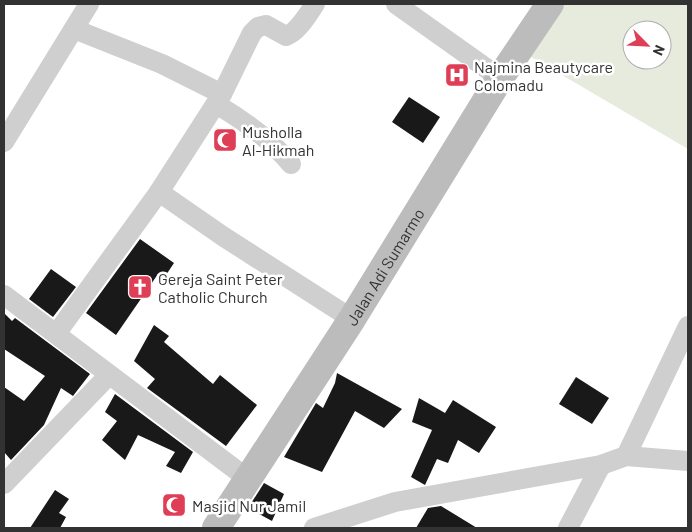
<svg xmlns="http://www.w3.org/2000/svg" width="692" height="532" viewBox="0 0 692 532" font-family="Barlow,sans-serif">
	<rect width="100%" height="100%" fill="#fff"/>
	<path fill="#e6ebde" fill-rule="evenodd" d="M563,4H688V149L528,55ZM632,30H662V60H632Z"/>
	<g fill="#191919">
		<path d="M409,97L440,117L423,143L392,122Z"/>
		<path d="M140,239L174,263L164,278L158,274L116,335L86,313Z"/>
		<path d="M51,269L76,287L53,317L29,299Z"/>
		<path d="M4,313L12,321L15,318L90,374L73,396L61,388L44,425L11,460L4,452V387L24,401L45,376L4,349Z"/>
		<path d="M154,325L169,336L164,342L213,384L220,375L257,405L226,446L147,388L155,379L134,361Z"/>
		<path d="M337,373L402,409L384,428L355,411L322,472L284,457L316,403L323,408L335,383Z"/>
		<path d="M576,377L609,398L592,424L559,404Z"/>
		<path d="M115,394L193,452L181,473L166,466L175,452L138,435L125,460L102,440L117,421L105,412Z"/>
		<path d="M419,398L445,413L453,400L496,427L479,453L458,440L448,463L437,459L425,485L411,477L432,430L412,422Z"/>
		<path d="M264,483L284,494L272,521L248,508Z"/>
		<path d="M55,490L69,499L59,513L66,517L60,528H30Z"/>
		<path d="M441,506L477,528H416L428,508Z"/>
	</g>
	<g fill="none" stroke-linecap="round" stroke-linejoin="round">
		<g stroke="#cfcfcf" stroke-width="20">
			<path d="M396,4L500,78"/>
			<path d="M74,29L162,64L222,94"/>
			<path d="M216,104C243,120 271,140 291,164"/>
			<path d="M4,142L89,4"/>
			<path d="M159,192L224,237L352,319"/>
			<path d="M4,295L248,479"/>
			<path d="M56,334L159,192L222,94L252,33L258,27L266,25L286,36C298,32 308,14 315,4"/>
			<path d="M626,456L688,326"/>
			<path d="M4,484L109,375"/>
			<path d="M314,528L395,502L601,465L626,456L688,461"/>
			<path d="M568,528L601,465"/>
		</g>
		<path stroke="#bcbcbc" stroke-width="28" id="s1" d="M216,528L352,319L500,78L550,4"/>
	</g>
	<defs>
		<symbol id="hospital-square" viewBox="-11 -11 22 22"><rect x="-9" y="-9" width="18" height="18" rx="4" fill="#df3e57" stroke="#fff"/><path d="M-5-5h3v3.5h4V-5h3V5h-3V1.5h-4V5h-3Z" fill="#fff"/></symbol>
		<symbol id="mosque-square" viewBox="-11 -11 22 22"><rect x="-9" y="-9" width="18" height="18" rx="4" fill="#df3e57" stroke="#fff"/><path d="M3.5-4.9A6 6 0 1 0 3.5 4.9A5 5 0 1 1 3.5-4.9Z" fill="#fff"/></symbol>
		<symbol id="church-square" viewBox="-11 -11 22 22"><rect x="-9" y="-9" width="18" height="18" rx="4" fill="#df3e57" stroke="#fff"/><path d="M-1.2-6h2.4v3.5h3.3v2.4h-3.3V6h-2.4V-.1h-3.3v-2.4h3.3Z" fill="#fff"/></symbol>
	</defs>
	<g fill-rule="evenodd">
		<use href="#hospital-square" x="443" y="61" width="28" height="28"/>
		<use href="#mosque-square" x="211" y="126" width="28" height="28"/>
		<use href="#church-square" x="126" y="273" width="28" height="28"/>
		<use href="#mosque-square" x="160" y="491" width="28" height="28"/>
	</g>
	<g text-anchor="middle" dominant-baseline="central" stroke-width="5" stroke-linejoin="round" paint-order="stroke">
		<g font-size="16" fill="#323232" stroke="#fff" text-anchor="start">
			<text x="474" y="66">Najmina Beautycare<tspan x="474" dy="18">Colomadu</tspan></text>
			<text x="242" y="131">Musholla<tspan x="242" dy="18">Al-Hikmah</tspan></text>
			<text x="158" y="278">Gereja Saint Peter<tspan x="158" dy="18">Catholic Church</tspan></text>
			<text x="192" y="505">Masjid Nur Jamil</text>
		</g>
		<g font-size="16" fill="#323232" stroke="#fff">
			<text stroke="none"><textPath href="#s1" startOffset="311">Jalan Adi Sumarmo</textPath></text>
		</g>
	</g>
	<rect width="692" height="532" fill="none" stroke="#323232" stroke-width="10"/>
	<g transform="translate(647 45) rotate(114)"><circle r="24" fill="#ffffff" stroke="#adadad"/>
	<path d="M0-4L9 19L0 12L-9 19Z" fill="#df3e57"/>
	<text y="-8" font-size="14" font-weight="bold" text-anchor="middle" fill="#323232">N</text>
	</g>
</svg>
